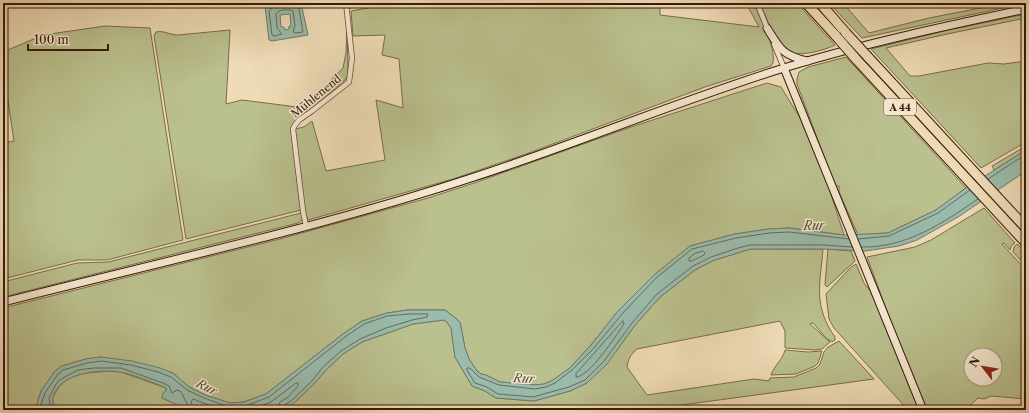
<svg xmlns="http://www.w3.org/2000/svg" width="1029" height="413" viewBox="0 0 1029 413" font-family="'Libre Caslon Text',serif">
	<rect width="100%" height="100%" fill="#efdcb7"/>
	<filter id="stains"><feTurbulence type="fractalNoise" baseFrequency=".005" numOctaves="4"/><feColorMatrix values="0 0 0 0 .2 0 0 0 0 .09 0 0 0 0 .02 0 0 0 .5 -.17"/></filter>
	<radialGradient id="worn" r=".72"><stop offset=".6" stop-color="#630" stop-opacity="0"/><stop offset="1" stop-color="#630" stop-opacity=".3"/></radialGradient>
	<g fill="#bac08e" stroke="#796c4a" fill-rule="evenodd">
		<path d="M349,3H376L350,8Z"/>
		<path d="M395,3H660V15L759,27L746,3H754C760,19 776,46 773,63L771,66L705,87L526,154L453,179L308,220L304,209L295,129L304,127L312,121L326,171L385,160L376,100L403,108L399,59L382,55L385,35L353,36L351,11Z"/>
		<path d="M760,3H797L835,45C825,50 801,57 790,52C776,47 766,16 760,3Z"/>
		<path d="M829,3H843L869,33L929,18L1006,3H1026L862,38Z"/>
		<path d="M1026,14V18L947,34L886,48L910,76H919L988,63L1004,64L1026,61V142L981,168L871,49L944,31Z"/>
		<path d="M105,26L150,28L183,240L107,260H78L3,279V143L14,141L3,68V52L43,35Z"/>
		<path d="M347,29L348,68V75L345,80L308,112L298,119L291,129L301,210L186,239L154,36L156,32C163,30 170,35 178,35L230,30L226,104L242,100L305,108L318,99L330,81L343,68L346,53Z"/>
		<path d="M846,57L966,188L936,210L888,233L858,235L839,192V186H835L797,84V79L799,72L808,67Z"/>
		<path d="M767,83L781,87L800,118L828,185L844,235L789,228L769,229L735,234L690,246L654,275L618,311L591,345L570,368L553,380L544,384L535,385L500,382L486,375L481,374L477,371L469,359L465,348L460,322L454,317L445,310H408L387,313L362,321L343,334L266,394L244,402L230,403L205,395L189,387L173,373L101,357L86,359L62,366L55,371L41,391L35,410H3V308L280,239L428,198L477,182L631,127Z"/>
		<path d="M1026,146V150L994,170L992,166Z"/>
		<path d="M984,208L1015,243L1011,246L1010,250L1004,243L1002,244L1026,270V399L991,396L984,399L978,398L965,410H925L898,341L867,257L915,247L931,240ZM971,355H995V379H971Z"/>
		<path d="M301,213L303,218L301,221L298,223L3,297V282L77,263L108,262Z"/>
		<path d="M1017,244L1026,253V266L1013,252L1014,247Z"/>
		<path d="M750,249H823C820,284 813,306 835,337V340L832,342L826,338L813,323H811L810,324L830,342L822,349L816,350L785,348V331L780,321L637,349C631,354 628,359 627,367L647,395L754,379L769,381L770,378L794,377L816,368L820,364L824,352L828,347L839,341L874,379L645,410H280L286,408L293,404L315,383L326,370L343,354L362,342L413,324L444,320L447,322L451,328L455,357L472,386L485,391L496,398L534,401L570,391L587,383L615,353L635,325L660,297L695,270L712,261Z"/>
		<path d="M828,249L851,251L855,261L827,287L825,285Z"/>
		<path d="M856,264L864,283L871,292L920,410H908L834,328L829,319L826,294L851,267Z"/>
		<path d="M785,350L808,352L822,351L818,363L815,366L796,374L771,375C774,366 783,359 785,350Z"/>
		<path d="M112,371L121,372L166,388V391L162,398L189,410H55L52,399C64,371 86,373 112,371Z"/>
	</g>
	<g fill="#9abcad" stroke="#737b6b" fill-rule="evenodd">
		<path d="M284,3H301L308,35L272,41L269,40L265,6ZM290,14L291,26H289V29L285,30L284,27H281L280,15Z"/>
		<path d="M1026,150V171L958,217L917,240L899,246L865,251L823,249H750L712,261L695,270L660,297L635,325L607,364L587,383L570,391L534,401L496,398L485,391L472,386L455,357L451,328L447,322L444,320L413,324L362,342L343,354L326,370L315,383L293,404L286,408L280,410H189L162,398L163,393L166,391V388C155,383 130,373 119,372C99,369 58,373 53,398C52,401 54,406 55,410H35L41,391L55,371L62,366L86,359L101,357L132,361L160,368L173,373L189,387L205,395L230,403L244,402L266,394L343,334L362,321L387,313L408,310H445L454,317L460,322L465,348L469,359L477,371L481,374L486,375L500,382L535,385L544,384L553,380L570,368L591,345L618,311L654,275L690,246L735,234L769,229L789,228L844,235L888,233L936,210L966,188Z"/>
	</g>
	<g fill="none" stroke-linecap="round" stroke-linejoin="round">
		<g stroke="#696a5a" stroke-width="1">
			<path d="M274,3V6L269,11L272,35L274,36L282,34L277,28L276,14C279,9 288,9 293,11L295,25L293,32L295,33L303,32L298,3"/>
			<path d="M988,179L1026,154"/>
			<path d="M849,239L789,232L769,233L736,238L692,249L656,278L622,314L594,348L572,370L555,383L546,387L535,389L499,385L479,377L470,368H467V370L475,383L487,387L498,394L533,397L569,387L585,380L604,361L632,323L657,294L693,266L711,257L738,248L750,245H824L852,247"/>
			<path d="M858,239L889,236L938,213L970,190"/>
			<path d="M862,247C906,248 943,223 978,199"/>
			<path d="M703,251L705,253L704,255L692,261H689V258L694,254Z"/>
			<path d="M623,321L624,324C616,336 589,377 576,377V374Z"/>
			<path d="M39,410L45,393L58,374L63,370L87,363L101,361L131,365L158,372L171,377L187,390L204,398L229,407L245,406L269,397L345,337L364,324L387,316L409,314H428L427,317L412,320L386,328L360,339L341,351L323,367L312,381L291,401L283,406L282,410"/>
			<path d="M51,410L49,398L56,384L61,379L78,370L94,368H121L163,383L169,386L172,393L177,390L180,391C183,394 188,406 189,410"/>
			<path d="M194,410L191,402L193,399L222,410"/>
			<path d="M249,410L271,402L296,383H298V386L288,397L280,402L277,410"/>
		</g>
		<defs>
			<g id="street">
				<path d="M757,3L768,30"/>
				<path d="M774,44L784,68"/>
				<path d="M306,226L303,211L293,129L295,125L299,120L312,111L349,82L352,58L346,3"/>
			</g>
			<g id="secondary">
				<path d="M767,28C780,49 782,55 807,61"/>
				<path d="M784,68L923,410"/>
				<path d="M3,302C160,262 320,228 474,177C579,143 681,100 787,67C866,43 946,26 1026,9"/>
			</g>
			<g id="highway">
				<path d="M806,3L836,36"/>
				<path d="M820,3L846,33"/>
				<path d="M868,57L1026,228"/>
				<path d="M856,59L1026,243"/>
			</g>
		</defs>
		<use href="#street" stroke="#664a33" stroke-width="6"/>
		<use href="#secondary" stroke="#381907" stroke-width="9"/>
		<use href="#highway" stroke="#381907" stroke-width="11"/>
		<use href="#street" stroke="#f5e8d0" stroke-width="4.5"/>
		<use href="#secondary" stroke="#f5e8d0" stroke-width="7"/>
		<use href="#highway" stroke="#efdcb7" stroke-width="9"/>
		<defs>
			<g id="highway-bridge">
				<path d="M846,33L868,57"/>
				<path d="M836,36L856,59"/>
			</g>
		</defs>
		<use href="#highway-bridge" stroke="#381907" stroke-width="11" stroke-linecap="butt"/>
		<use href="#highway-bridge" stroke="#efdcb7" stroke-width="9"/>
	</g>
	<g text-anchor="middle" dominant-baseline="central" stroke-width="3" stroke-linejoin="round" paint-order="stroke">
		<rect fill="#f5e8d0" stroke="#715743" stroke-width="1" x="884" y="99" width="32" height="16" rx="3"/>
		<g font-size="10" font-weight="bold" fill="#381907">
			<text x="900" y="107">A 44</text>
		</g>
		<g font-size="11" fill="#381907" stroke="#f5e8d0">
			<text transform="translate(316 96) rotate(-39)">Mühlenend</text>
		</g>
		<g font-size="12" font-style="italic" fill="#554a39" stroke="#f5e8d0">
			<text x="814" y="225">Rur</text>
			<text transform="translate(524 378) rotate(3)">Rur</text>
			<text transform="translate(207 387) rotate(27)">Rur</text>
		</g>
	</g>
	<rect width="1029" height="413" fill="none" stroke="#efdcb7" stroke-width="16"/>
	<rect x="4" y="4" width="1021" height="405" fill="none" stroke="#381907" stroke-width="2"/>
	<rect x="8" y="8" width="1013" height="397" fill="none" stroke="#381907"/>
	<g transform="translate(983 367) rotate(301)"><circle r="19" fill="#f5e8d0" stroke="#a99580"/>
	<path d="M0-3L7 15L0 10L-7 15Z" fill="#8f2418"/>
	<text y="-6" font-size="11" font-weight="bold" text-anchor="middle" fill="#381907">N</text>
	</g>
	<path d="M28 44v6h80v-6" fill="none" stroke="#381907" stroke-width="2"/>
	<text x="34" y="44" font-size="12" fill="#381907" stroke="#f5e8d0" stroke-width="3" paint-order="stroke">100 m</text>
	<rect width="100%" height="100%" filter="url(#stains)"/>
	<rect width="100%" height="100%" fill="url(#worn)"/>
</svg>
